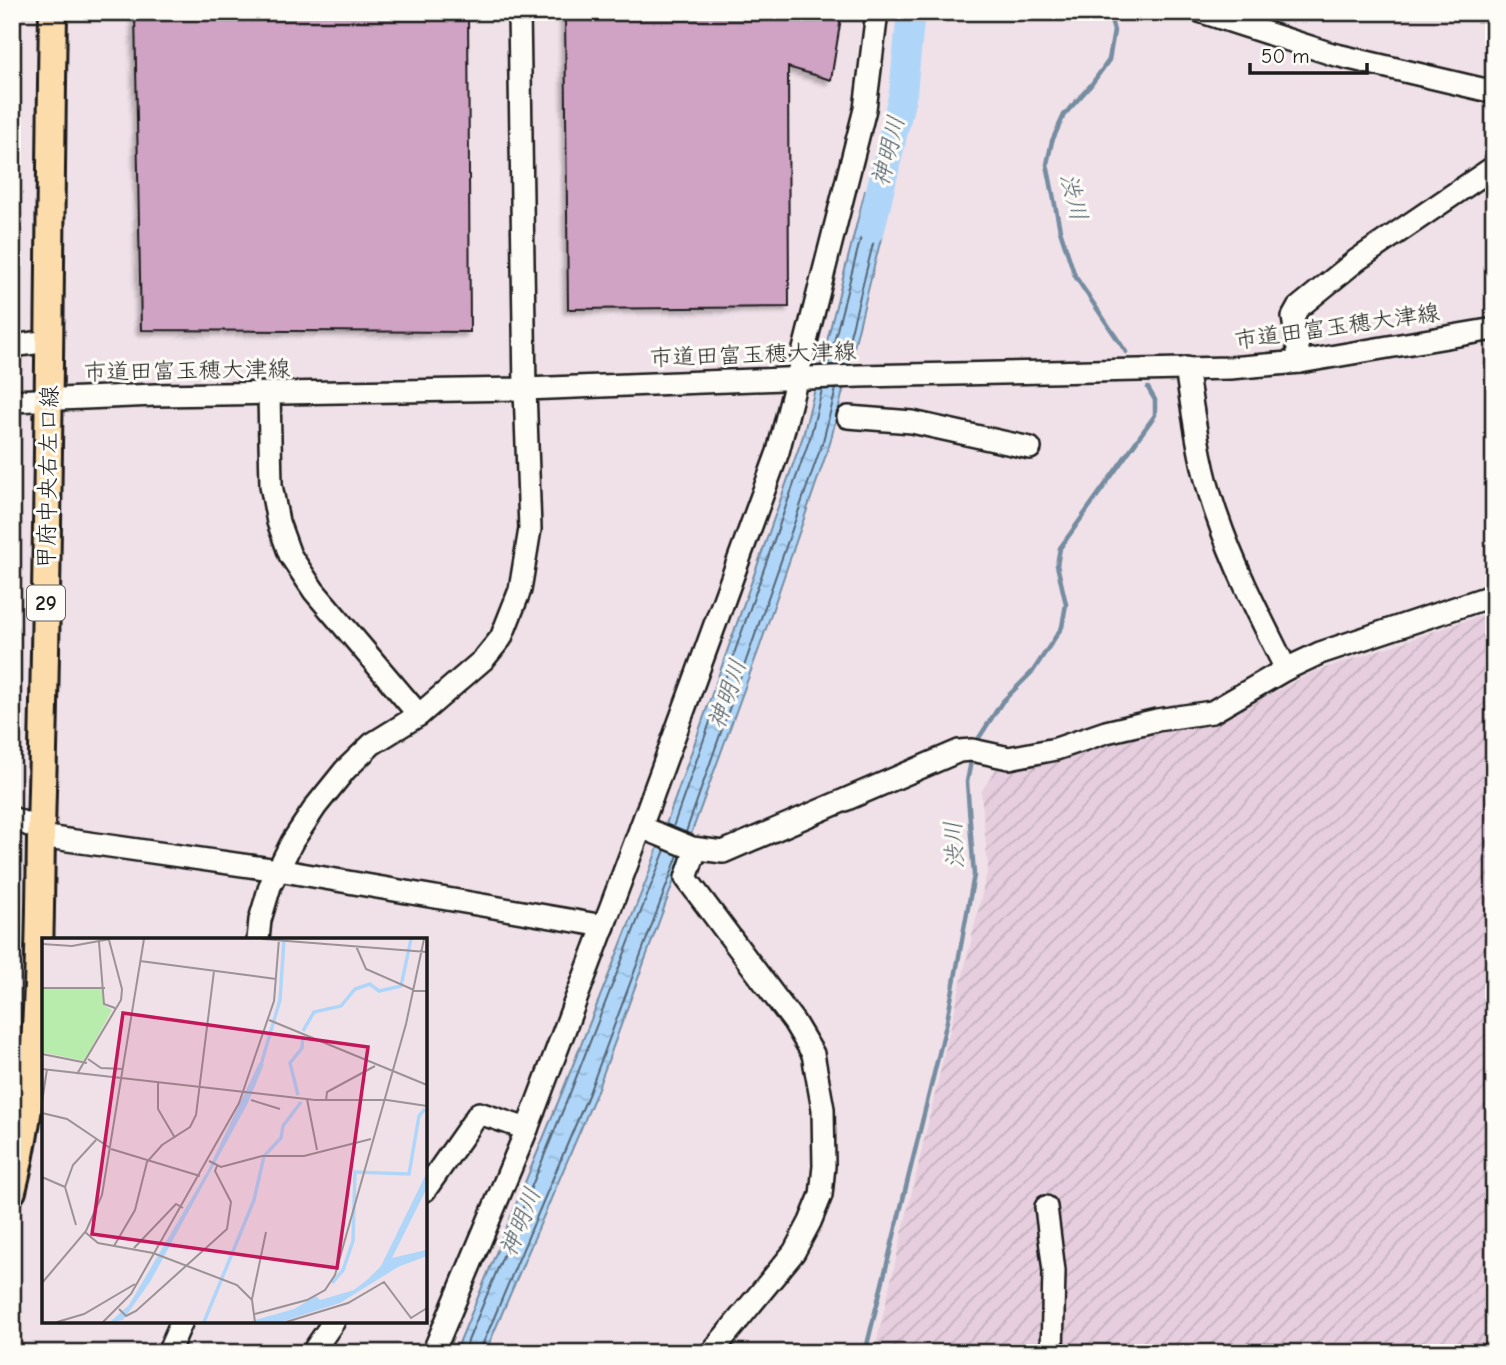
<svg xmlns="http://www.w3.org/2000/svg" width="1506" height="1365" viewBox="0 0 1506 1365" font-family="'Comic Neue','Klee One',sans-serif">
	<defs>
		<pattern id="industrial-furrows" width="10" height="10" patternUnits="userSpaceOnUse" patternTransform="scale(1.75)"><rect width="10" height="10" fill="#e6cede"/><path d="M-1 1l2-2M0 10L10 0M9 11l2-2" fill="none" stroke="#c5b0be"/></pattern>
		<pattern id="water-ripples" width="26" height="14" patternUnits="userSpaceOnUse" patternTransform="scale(1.75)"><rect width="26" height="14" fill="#afd6f9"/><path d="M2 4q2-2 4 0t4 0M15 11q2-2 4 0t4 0" fill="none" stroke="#96b7d5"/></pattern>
		<filter id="shadow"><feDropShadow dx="-4" dy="4" stdDeviation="2" flood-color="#0004"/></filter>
	</defs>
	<rect width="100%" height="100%" fill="#f0e1e8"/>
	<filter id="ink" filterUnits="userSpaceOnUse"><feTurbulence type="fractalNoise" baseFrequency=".0143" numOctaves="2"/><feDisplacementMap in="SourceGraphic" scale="14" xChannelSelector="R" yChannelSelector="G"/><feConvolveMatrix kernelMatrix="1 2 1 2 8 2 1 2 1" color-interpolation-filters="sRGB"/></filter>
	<g filter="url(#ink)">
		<path fill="url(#industrial-furrows)" d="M1494,611V1353H874L988,868L981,792L997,767L1041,764L1129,739L1220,720L1311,673Z"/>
		<path fill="url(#water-ripples)" stroke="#748ca1" stroke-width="2" d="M865,191L892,194L830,443L760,646L595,1096L485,1353H455L563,1090L646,881L803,436Z"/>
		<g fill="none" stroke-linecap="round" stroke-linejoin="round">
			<g stroke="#576674" stroke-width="2">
				<path d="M828,365L870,202L873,199L880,200L883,204L843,364"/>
				<path d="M673,827L810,438L822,390"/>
				<path d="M686,832L823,441L836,389"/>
				<path d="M463,1353L570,1093L665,850"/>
				<path d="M479,1353L589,1093L678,855"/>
			</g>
			<g stroke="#748ca1" stroke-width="4.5">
				<path d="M1109,12L1114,31L1109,60L1091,85L1064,115L1052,141L1047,164L1060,230L1075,276L1126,352"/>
				<path d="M975,744L1002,702L1033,671L1062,627L1066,604L1057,565L1060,548L1155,415V400L1148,388"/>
				<path d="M865,1353L947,1021L974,875L967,782L972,756"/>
			</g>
			<path stroke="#afd6f9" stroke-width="28" d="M871,229L903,93L911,12"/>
		</g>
		<g fill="#d0a3c5" stroke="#1c1c1c" stroke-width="2" filter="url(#shadow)">
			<path d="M135,12H468L470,332L141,330Z"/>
			<path d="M565,12H842L831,80L788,67L789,307L568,309Z"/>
		</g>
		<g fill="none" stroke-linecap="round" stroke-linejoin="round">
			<defs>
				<g id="minor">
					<path d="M1202,12L1332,54L1494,92"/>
					<path d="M12,346L49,341"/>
					<path d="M1300,362L1293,317L1298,308L1357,260L1494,167"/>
					<path d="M1186,368C1194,418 1200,469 1217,516C1235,569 1261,619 1286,669"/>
					<path d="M269,395L271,485L278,522L290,555L314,591L419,715"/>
					<path d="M12,401L156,395L525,389L859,376L1230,368L1300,362L1494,329"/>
					<path d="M848,417L912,422L1030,448"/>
					<path d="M12,818L41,830"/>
					<path d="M641,827L692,848L723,852L959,751L972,750L1009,758L1056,749L1106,732L1157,720L1212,712L1286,669L1320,653L1494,595"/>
					<path d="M40,836L278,870L604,926"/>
					<path d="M696,849L686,878L794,1022L813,1054L823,1109L824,1166L821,1195L810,1222L794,1252L711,1353"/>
					<path d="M258,940L260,920L270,886L292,842L316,806L345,770L372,744L419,715L484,659L501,638L520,590L530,529L525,389L519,12"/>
					<path d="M425,1190L479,1113L527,1129"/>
					<path d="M1046,1207L1054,1271L1052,1353"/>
					<path d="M168,1353L182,1321"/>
					<path d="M312,1353L334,1321"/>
					<path d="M433,1353L527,1129L641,827L778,452L865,109L877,12"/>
				</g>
				<path id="major" d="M12,1191C45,1060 38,924 42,790C49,531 49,271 53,12"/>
			</defs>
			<use href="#minor" stroke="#1c1c1c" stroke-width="26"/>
			<use href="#major" stroke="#1c1c1c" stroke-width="32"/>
			<use href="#minor" stroke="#fdfcf7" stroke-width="21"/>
			<use href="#major" stroke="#fddcac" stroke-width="26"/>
		</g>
	</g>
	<g text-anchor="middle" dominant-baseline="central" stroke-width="6" stroke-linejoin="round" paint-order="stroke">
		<rect fill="#fdfcf7" stroke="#605f5e" stroke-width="2" x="27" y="585.5" width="38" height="35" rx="5"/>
		<g font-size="21" font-weight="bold" fill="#1c1c1c">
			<text x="46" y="603">29</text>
		</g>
		<g font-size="23" fill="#1c1c1c" stroke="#fdfcf7">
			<text transform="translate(1337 326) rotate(-8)">市道田富玉穂大津線</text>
			<text transform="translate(753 354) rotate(-2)">市道田富玉穂大津線</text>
			<text transform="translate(187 370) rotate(-1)">市道田富玉穂大津線</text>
			<text transform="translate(48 477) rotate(-89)">甲府中央右左口線</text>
		</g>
		<g font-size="24" font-style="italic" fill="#4f5d69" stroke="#fdfcf7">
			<text transform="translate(888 151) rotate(-76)">神明川</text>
			<text transform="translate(1074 197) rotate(76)">渋川</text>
			<text transform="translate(727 694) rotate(-71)">神明川</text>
			<text transform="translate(954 845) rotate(-93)">渋川</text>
			<text transform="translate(520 1222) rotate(-68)">神明川</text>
		</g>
	</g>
	<g transform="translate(42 938)">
		<rect width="385" height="385" fill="#f0e1e8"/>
		<path d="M0,51H61V67L70,72L42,123L0,114Z" fill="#b8ecad"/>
		<path d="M217,125L222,126L206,165L108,344L81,382L68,384L87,367L166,232ZM385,234V250L350,320L384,312L385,318L356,329L298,365L239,384H206L252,371L274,358L278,362L312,352L326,341L339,328Z" fill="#afd6f9"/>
		<path fill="none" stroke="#afd6f9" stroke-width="3.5" d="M261,93L272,74L299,68L313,51L328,46L337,53L359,48L369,1M218,130L238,62L242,2M256,157L248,125L260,110L261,98M290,345L301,332L311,303L313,234L367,236L377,178L383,171M162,384L212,262L222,218L239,200L241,188L259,164"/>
		<path fill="none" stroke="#9b9296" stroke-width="2" d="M220,1L385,14M57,4L62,66L73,70M0,6L30,8L68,1M314,8L324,31L374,53H385M98,23L234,41M0,50H63M227,82L385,147M0,116L45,125M46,121L59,130L81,131M0,131L273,162H345L385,168M35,136L79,62L80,51L67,2M116,145V171L133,200M265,161L275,212M209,162L238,171M284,163L285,154L333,128M0,164L5,131M0,175L25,181L68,210M69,211L158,238M167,223L179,229L220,218H262L329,201M0,239L23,249M34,287L23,249L31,227L54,202M43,294L56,305L111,315L195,347L210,362L213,384M72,308L93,272L105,224L120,207L148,189L154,177L172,33M92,310L134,266L141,270M0,345L44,293L60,257L102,1M210,361L224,294M77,371L84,378L94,373L185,291L189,264L173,233L175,228M213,376L265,362L283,352L293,337L364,86L382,1M15,384L42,376L93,346M61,384L89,356L197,165L232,63L237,1M244,384L306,365L342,344L369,380L385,370"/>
		<path fill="#c2185b" fill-opacity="0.15" stroke="#c2185b" stroke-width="3.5" d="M81,75L326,109L295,330L50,296Z"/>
		<rect width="385" height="385" fill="none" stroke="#1c1c1c" stroke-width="3.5"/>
	</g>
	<rect width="1506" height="1365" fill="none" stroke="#fdfcf7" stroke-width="42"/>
	<rect x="21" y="21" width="1464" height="1323" fill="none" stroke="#1c1c1c" stroke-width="2.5" filter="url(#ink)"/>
	<path d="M1250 63v10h117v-10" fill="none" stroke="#1c1c1c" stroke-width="3.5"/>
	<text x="1261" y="63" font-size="21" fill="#1c1c1c" stroke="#fdfcf7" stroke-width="5" paint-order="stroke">50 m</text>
</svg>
